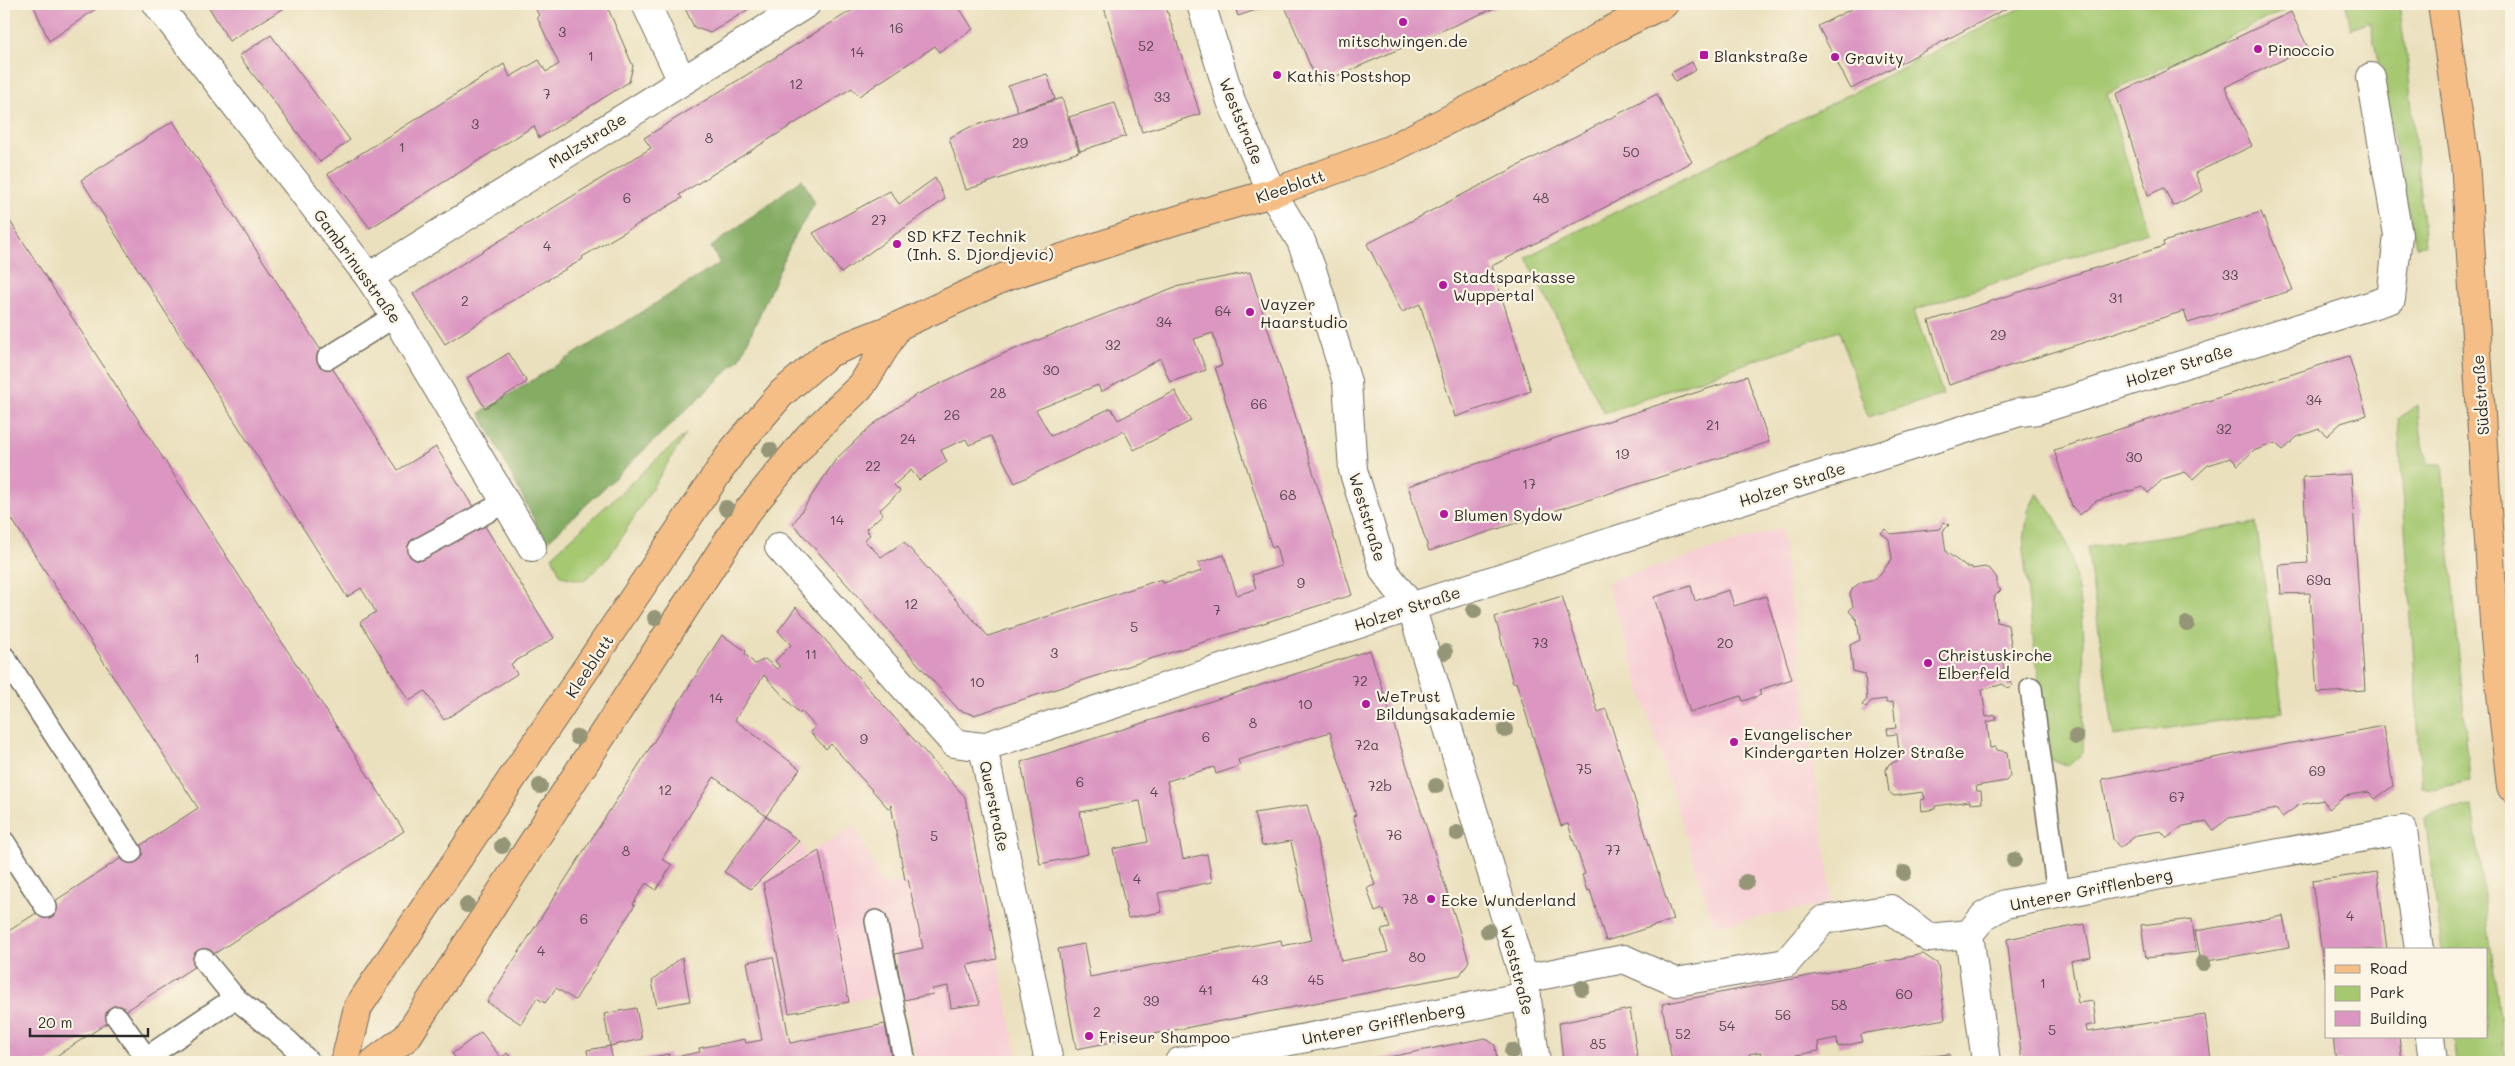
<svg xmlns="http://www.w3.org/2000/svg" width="2515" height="1066" viewBox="0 0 2515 1066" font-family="Mali,sans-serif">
	<rect width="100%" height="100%" fill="#fcf5e5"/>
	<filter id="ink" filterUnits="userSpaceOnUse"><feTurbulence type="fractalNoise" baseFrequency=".02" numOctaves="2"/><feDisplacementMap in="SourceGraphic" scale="10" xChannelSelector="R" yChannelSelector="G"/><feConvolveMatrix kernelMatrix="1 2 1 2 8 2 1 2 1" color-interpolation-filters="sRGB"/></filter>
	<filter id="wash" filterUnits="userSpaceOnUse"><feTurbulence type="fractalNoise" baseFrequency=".0096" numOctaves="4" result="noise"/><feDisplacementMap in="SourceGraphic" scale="20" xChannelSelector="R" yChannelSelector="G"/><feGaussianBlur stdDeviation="1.12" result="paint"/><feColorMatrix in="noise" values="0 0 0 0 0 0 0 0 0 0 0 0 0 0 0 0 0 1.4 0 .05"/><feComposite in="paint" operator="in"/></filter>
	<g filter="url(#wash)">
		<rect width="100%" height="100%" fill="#eae0bd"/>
		<g fill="#f7cfd5">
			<path d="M1781,528L1832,903L1714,926L1607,582Z"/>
			<path d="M855,826L882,885L979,865L1018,1060L1008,1062H917L895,953L872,958L879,996L785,1014L760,884L802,843L805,855Z"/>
		</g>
		<g fill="#a5c871" stroke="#687a4e">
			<path d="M2029,4H2297L2107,94L2148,232L1914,310L1943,395L1868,417L1839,331L1604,413L1526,257Z"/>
			<path d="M2346,4H2399L2409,78L2425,245L2416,246L2370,22L2351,29Z"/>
			<path d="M2417,405L2420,435L2429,464H2442L2470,781L2432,789L2422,787L2398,419Z"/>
			<path d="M686,434L609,557L584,581L561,576L552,556L659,457Z"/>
			<path d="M2037,493C2043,501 2050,509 2055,518C2090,579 2084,685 2083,753L2068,766L2050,758L2033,638L2023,549L2028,511Z"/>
			<path d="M2256,523L2283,712L2114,736L2087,547Z"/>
			<path d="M2472,806L2506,1062H2457L2454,1037H2486V950H2442L2425,818L2434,812Z"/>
		</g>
		<path fill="#84ac63" stroke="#586c47" d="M802,179L815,203L793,239L740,359L546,543L480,413L720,263L711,247Z"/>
		<g id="blocks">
			<g fill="#db96c1" fill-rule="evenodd">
				<path d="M33,4H103L49,41Z"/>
				<path d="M207,4H291L229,41Z"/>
				<path d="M531,4H606L633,66L629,82L539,138L534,126L370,228L328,174L504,64L510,77L539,60L546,72L559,64L537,17L539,16L534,5Z"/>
				<path d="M683,4H757L710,33L694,27Z"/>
				<path d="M862,4H970L960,9L973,29L939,52L935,46L859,96L852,88L679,195L682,198L582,257L583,259L503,306L504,307L445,344L413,294L651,148L644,138Z"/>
				<path d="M1103,4H1165L1200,114L1142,132Z"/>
				<path d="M1234,4H1274L1238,16Z"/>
				<path d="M1284,4H1504L1318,84Z"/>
				<path d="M1861,4H2015L1851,89L1818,26Z"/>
				<path d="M2291,12L2308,48L2225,87L2252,146L2195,173L2203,191L2173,206L2164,188L2148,195L2116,94Z"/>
				<path d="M271,35L350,140L320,162L239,56Z"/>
				<path d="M1692,62L1696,70L1675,81L1671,73Z"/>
				<path d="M1047,74L1055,99L1018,111L1008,86Z"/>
				<path d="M1657,94L1692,162L1492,266L1531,391L1455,417L1420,304L1402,312L1367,244Z"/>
				<path d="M1062,98L1079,152L966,190L949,138L970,127Z"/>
				<path d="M1115,103L1126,136L1080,151L1069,117Z"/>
				<path d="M173,121L398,470L436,447L554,638L511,664L517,674L444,720L425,691L409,701L360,622L376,612L361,588L347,597L81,180Z"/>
				<path d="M935,178L945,199L841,273L813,233L890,191L899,204Z"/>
				<path d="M4,212L404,831L47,1062H4V934L198,808L4,507Z"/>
				<path d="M2261,212L2293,290L2188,323L2184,311L1949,385L1929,321L2164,246L2163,242Z"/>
				<path d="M1250,272L1352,595L974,715L959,710L793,524L836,459L871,426L914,396L1005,353L1175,287ZM1213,333L1222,366L1215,367L1272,548L1276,546L1281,566L1252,575L1256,589L1237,595L1224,555L1198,563L1202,571L1163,583L1162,579L988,636L904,542L881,557L864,540L870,535L866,529L883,514L880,510L900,491L894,485L911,470L919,480L947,462L941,450L966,439L969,445L991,436L1015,483L1124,431L1134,450L1191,421L1175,391L1118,420L1111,408L1051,436L1036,410L1098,385L1101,392L1160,358L1170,382L1206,370L1194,339Z"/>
				<path d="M509,353L527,382L485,408L467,378Z"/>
				<path d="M2349,356L2367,415L2341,423L2327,436L2319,429L2297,437L2283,450L2275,443L2253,451L2238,465L2231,458L2208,465L2193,479L2185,472L2163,479L2148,493L2143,487L2096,501L2080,515L2072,506L2054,450Z"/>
				<path d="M1747,376L1769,442L1429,551L1408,486Z"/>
				<path d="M2351,474L2365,690L2317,693L2310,593L2281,594L2279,565L2308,563L2303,477Z"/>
				<path d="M1944,522L1949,525L1943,531L1946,552L1966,567H1972V569L1985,567L1991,570L1997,578V587L2001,590L1995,596L1994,601L1997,622L2008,625L2012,650L2002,655L2005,678L2013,685L2009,689L2003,684L1982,690L1986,717L1996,715V720L1987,722L1990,748L1996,747L1997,750L2007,752L2010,776L2006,781L1976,786L1977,791H1981L1982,803L1970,804V801L1935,806V809L1922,811L1921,800L1925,799L1923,792L1894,796L1889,792L1886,770L1889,764L1900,760L1897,734L1888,735L1887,729L1896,728L1893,702L1886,703V699L1871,701L1866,708L1862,705L1867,699L1865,674L1853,671L1850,645L1860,640L1857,620L1849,611L1853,606L1850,594L1853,588L1861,582L1876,579L1892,559L1889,539L1881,533L1885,529L1891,534L1939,529Z"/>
				<path d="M1691,586L1695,601L1729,590L1734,606L1766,596L1792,679L1759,690L1761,695L1743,701L1741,696L1690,712L1654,597Z"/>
				<path d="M1562,596L1598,712L1606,709L1673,920L1606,941L1590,890L1587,891L1582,875L1585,874L1568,824L1561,826L1516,682L1513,683L1495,617Z"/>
				<path d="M796,607L965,797L997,959L967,965L980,1004L951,1008L948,986L932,989L933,994L904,1000L895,954L923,948L908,879L905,880L891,805L888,808L831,744L826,749L810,732L816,727L801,711L799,713L764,675L735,720L800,769L766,816L714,777L662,859L672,865L656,890L646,883L633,904L635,905L575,1000L556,988L545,1003L537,998L521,1024L487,1002L722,635L746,651L745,654L755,664L765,659L777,669L780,667L775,661L791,645L778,631Z"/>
				<path d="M1370,650L1469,961L1460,975L1076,1049L1058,949L1084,944L1090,977L1281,940L1282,946L1312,940L1291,841L1262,846L1254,813L1307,805L1316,837L1341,961L1388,952L1381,930L1390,928L1383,909L1375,912L1367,888L1375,885L1353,816L1356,815L1330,732L1238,760L1240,766L1216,774L1214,767L1167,781L1183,859L1207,854L1212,882L1158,893L1162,912L1128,918L1113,849L1148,842L1140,801L1080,812L1088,854L1040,864L1021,762Z"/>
				<path d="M2383,726L2393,786L2375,799L2369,792L2345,796L2329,809L2323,800L2299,805L2282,817L2277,809L2229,818L2213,830L2207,822L2183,826L2167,838L2161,831L2137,835L2120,848L2113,839L2102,779Z"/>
				<path d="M766,816L799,841L751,889L724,872Z"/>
				<path d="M819,851L849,1002L789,1013L763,883Z"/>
				<path d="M2377,872L2387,950H2326L2325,977L2312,881Z"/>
				<path d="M2283,916L2289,947L2201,962L2195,931Z"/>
				<path d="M2192,919L2196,952L2146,958L2141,925Z"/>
				<path d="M2085,924L2091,957L2071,961L2078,1003L2093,1001L2096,1024L2086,1026L2087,1032L2205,1015L2211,1060L2191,1062H2022L2007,939Z"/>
				<path d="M1923,954L1938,964L1945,1019L1861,1034L1862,1042L1838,1047L1837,1038L1818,1042L1819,1051L1763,1061L1761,1052L1749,1054L1750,1062H1725V1059L1709,1062H1672L1662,1004Z"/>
				<path d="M682,957L690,1001L657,1007L652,981Z"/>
				<path d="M773,957L790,1043L885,1024L892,1062H636L635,1060L669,1054L670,1058L700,1052L699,1048L745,1039L746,1043L762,1040L747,962Z"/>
				<path d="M636,1008L642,1039L610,1046L604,1014Z"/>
				<path d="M1630,1009L1638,1062H1563L1559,1023Z"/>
				<path d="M481,1032L501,1058L507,1053L514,1062H460L452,1054Z"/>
				<path d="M2333,1037H2399L2402,1062H2336Z"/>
				<path d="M1485,1038L1495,1045L1497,1062H1364Z"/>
				<path d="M610,1046L613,1062H589L587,1050Z"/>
				<path d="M1949,1054L1951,1062H1915L1918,1058Z"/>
				<path d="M1878,1057L1879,1062H1857V1061Z"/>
			</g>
		</g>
	</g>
	<g filter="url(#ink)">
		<use href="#blocks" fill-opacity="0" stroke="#6e6a5e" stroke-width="1"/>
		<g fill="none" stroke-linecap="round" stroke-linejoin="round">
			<defs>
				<g id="lane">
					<path d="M328,358L395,316"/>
					<path d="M419,549L505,502"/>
					<path d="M4,657L131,852"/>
					<path d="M2031,688L2058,895"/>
					<path d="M4,842L46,907"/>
					<path d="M876,921L905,1062"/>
					<path d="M204,960L235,998L288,1041L309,1062"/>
					<path d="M117,1017L149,1062"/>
					<path d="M146,1058L235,998"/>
				</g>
				<g id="street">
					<path d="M157,4L369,277L395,316L532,547"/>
					<path d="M646,4L682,81"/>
					<path d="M1201,4L1231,101L1272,193L1301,241L1312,270L1347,382L1353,470L1384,571L1411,606L1524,979L1536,1062"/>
					<path d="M369,277L806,4"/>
					<path d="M779,547L954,743L983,747C1328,634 1673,520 2020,412L2038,410L2391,299L2398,235L2371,77"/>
					<path d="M983,747L1049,1062"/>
					<path d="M1969,934L1986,1062"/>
					<path d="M1524,979L1624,959L1676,982L1786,963L1823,920L1891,909L1929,938L1969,934L1984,916L2005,904L2403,830L2419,950"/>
					<path d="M2430,1037L2433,1062"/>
					<path d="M1179,1062L1527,996"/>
				</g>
				<g id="primary">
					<path d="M2442,4L2465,161L2495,637L2511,787"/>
					<path d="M345,1062L358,1007L734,449L782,393L829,353L898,326L1005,277L1177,220L1272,193L1389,150L1536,75L1611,30L1664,4"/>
					<path d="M374,1062L407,1037L746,513L809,436L862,385L898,326"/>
				</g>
			</defs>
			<use href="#lane" stroke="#6e6a5e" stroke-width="24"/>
			<use href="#street" stroke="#6e6a5e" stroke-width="30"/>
			<use href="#primary" stroke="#6e6a5e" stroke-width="30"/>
			<use href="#lane" stroke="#fff" stroke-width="21"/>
			<use href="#street" stroke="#fff" stroke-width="28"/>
			<use href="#primary" stroke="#f6be87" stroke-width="28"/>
		</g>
		<g fill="#959678">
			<circle cx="770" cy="450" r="8"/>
			<circle cx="726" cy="508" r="8"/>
			<circle cx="1474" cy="611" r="8"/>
			<circle cx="655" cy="618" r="8"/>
			<circle cx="2187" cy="624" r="8"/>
			<circle cx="1445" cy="652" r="8"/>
			<circle cx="1505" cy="730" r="8"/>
			<circle cx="577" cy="737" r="8"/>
			<circle cx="2076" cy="737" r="8"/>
			<circle cx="540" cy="786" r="8"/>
			<circle cx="1436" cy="786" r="8"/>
			<circle cx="1457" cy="833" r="8"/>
			<circle cx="502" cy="846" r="8"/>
			<circle cx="2014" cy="860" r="8"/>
			<circle cx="1904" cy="873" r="8"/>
			<circle cx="1746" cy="882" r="8"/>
			<circle cx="467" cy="905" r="8"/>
			<circle cx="1488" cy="931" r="8"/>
			<circle cx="2203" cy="963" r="8"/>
			<circle cx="1582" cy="988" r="8"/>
			<circle cx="1512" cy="1051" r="8"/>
		</g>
	</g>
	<g fill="#b5179e" stroke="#fcf5e5" stroke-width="2">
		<circle cx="1403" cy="22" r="5"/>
		<circle cx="2258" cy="49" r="5"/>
		<rect x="1699" y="50" width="10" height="10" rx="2.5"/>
		<circle cx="1835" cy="57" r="5"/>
		<circle cx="1277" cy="75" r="5"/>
		<circle cx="897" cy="244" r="5"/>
		<circle cx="1443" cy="285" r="5"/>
		<circle cx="1250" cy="312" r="5"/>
		<circle cx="1444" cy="514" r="5"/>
		<circle cx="1928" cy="663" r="5"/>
		<circle cx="1366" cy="704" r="5"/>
		<circle cx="1734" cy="742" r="5"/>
		<circle cx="1431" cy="899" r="5"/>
		<circle cx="1089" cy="1036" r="5"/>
	</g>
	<g text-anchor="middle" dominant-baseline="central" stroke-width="4.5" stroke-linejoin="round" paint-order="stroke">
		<g font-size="14" fill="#574650">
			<text x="896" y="27">16</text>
			<text x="562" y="31">3</text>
			<text x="1146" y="45">52</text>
			<text x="857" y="51">14</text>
			<text x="591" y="55">1</text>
			<text x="796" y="83">12</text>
			<text x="547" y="93">7</text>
			<text x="1162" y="96">33</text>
			<text x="475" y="123">3</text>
			<text x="709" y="137">8</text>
			<text x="1020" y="142">29</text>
			<text x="402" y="146">1</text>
			<text x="1631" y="151">50</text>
			<text x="627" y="197">6</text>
			<text x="1541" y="197">48</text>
			<text x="879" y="219">27</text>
			<text x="547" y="245">4</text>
			<text x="2230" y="274">33</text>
			<text x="2116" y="297">31</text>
			<text x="465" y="300">2</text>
			<text x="1223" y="310">64</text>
			<text x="1164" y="321">34</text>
			<text x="1998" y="334">29</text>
			<text x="1113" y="344">32</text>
			<text x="1051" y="369">30</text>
			<text x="998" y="392">28</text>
			<text x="2314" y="399">34</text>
			<text x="1259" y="403">66</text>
			<text x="952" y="414">26</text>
			<text x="1713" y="424">21</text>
			<text x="2224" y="428">32</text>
			<text x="908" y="438">24</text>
			<text x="1622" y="453">19</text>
			<text x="2134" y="456">30</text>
			<text x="873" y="465">22</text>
			<text x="1529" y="483">17</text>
			<text x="1288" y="494">68</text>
			<text x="837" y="519">14</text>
			<text x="2319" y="579">69a</text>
			<text x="1301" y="582">9</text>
			<text x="911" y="603">12</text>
			<text x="1217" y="609">7</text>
			<text x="1134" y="626">5</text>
			<text x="1540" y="642">73</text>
			<text x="1725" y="642">20</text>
			<text x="1054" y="652">3</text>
			<text x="811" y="653">11</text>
			<text x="197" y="657">1</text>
			<text x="1360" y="680">72</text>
			<text x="977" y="681">10</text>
			<text x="716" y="697">14</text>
			<text x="1305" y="703">10</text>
			<text x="1253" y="722">8</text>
			<text x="1206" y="736">6</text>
			<text x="864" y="738">9</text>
			<text x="1367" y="744">72a</text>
			<text x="1584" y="768">75</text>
			<text x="2317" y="770">69</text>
			<text x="1080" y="781">6</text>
			<text x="1380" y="785">72b</text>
			<text x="665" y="789">12</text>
			<text x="1154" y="791">4</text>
			<text x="2177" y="796">67</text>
			<text x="1394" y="834">76</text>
			<text x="934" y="835">5</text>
			<text x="1613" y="849">77</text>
			<text x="626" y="850">8</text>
			<text x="1137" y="878">4</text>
			<text x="1410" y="898">78</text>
			<text x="2350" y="915">4</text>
			<text x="584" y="918">6</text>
			<text x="541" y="950">4</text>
			<text x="1417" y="956">80</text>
			<text x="1260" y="979">43</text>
			<text x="1316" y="979">45</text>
			<text x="2043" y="982">1</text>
			<text x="1206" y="989">41</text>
			<text x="1904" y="993">60</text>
			<text x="1151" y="1000">39</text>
			<text x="1839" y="1004">58</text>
			<text x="1097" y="1011">2</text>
			<text x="1783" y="1014">56</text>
			<text x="1727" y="1025">54</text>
			<text x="2052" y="1029">5</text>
			<text x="1683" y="1033">52</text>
			<text x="1598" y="1043">85</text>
		</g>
		<g font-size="16" fill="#2b2b2b" stroke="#fcf5e5" text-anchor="start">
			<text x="1403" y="40" text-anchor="middle">mitschwingen.de</text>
			<text x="2268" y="49">Pinoccio</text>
			<text x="1714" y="55">Blankstraße</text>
			<text x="1845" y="57">Gravity</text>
			<text x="1287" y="75">Kathis Postshop</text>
			<text x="907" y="235">SD KFZ Technik<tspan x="907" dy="18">(Inh. S. Djordjevic)</tspan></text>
			<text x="1453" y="276">Stadtsparkasse<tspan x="1453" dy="18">Wuppertal</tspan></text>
			<text x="1260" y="303">Vayzer<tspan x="1260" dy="18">Haarstudio</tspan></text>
			<text x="1454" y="514">Blumen Sydow</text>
			<text x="1938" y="654">Christuskirche<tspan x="1938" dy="18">Elberfeld</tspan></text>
			<text x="1376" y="695">WeTrust<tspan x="1376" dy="18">Bildungsakademie</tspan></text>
			<text x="1744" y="733">Evangelischer<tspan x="1744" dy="18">Kindergarten Holzer Straße</tspan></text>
			<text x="1441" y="899">Ecke Wunderland</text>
			<text x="1099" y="1036">Friseur Shampoo</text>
		</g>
		<g font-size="16" fill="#2b2b2b" stroke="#fcf5e5">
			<text transform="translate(1242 121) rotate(68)">Weststraße</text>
			<text transform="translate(587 140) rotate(-32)">Malzstraße</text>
			<text transform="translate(1290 186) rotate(-19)">Kleeblatt</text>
			<text transform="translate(358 266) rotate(54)">Gambrinusstraße</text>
			<text transform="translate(2179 365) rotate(-17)">Holzer Straße</text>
			<text transform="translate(2480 395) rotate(-94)">Südstraße</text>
			<text transform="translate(1792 484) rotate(-18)">Holzer Straße</text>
			<text transform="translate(1368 517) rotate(73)">Weststraße</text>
			<text transform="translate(1407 608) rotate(-18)">Holzer Straße</text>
			<text transform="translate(589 666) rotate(-56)">Kleeblatt</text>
			<text transform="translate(995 806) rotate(78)">Querstraße</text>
			<text transform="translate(2091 889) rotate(-11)">Unterer Grifflenberg</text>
			<text transform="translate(1518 970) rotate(76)">Weststraße</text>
			<text transform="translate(1383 1023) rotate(-11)">Unterer Grifflenberg</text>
		</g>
	</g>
	<rect width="2515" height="1066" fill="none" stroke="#fcf5e5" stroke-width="20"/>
	<rect x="2325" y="948" width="162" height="90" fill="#fcf5e5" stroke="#a8a49b"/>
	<rect x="2335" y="965" width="25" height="8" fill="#f6be87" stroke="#a8a49b"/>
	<text x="2370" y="974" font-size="15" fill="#2b2b2b">Road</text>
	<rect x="2335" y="986" width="25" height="15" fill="#a5c871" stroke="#a8a49b"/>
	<text x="2370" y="998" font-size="15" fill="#2b2b2b">Park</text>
	<rect x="2335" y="1011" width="25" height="15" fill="#db96c1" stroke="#a8a49b"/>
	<text x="2370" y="1024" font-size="15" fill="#2b2b2b">Building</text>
	<path d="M30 1028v8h118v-8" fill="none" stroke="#2b2b2b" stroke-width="2.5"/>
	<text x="38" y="1028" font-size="15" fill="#2b2b2b" stroke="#fcf5e5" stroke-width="4" paint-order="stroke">20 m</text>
</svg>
